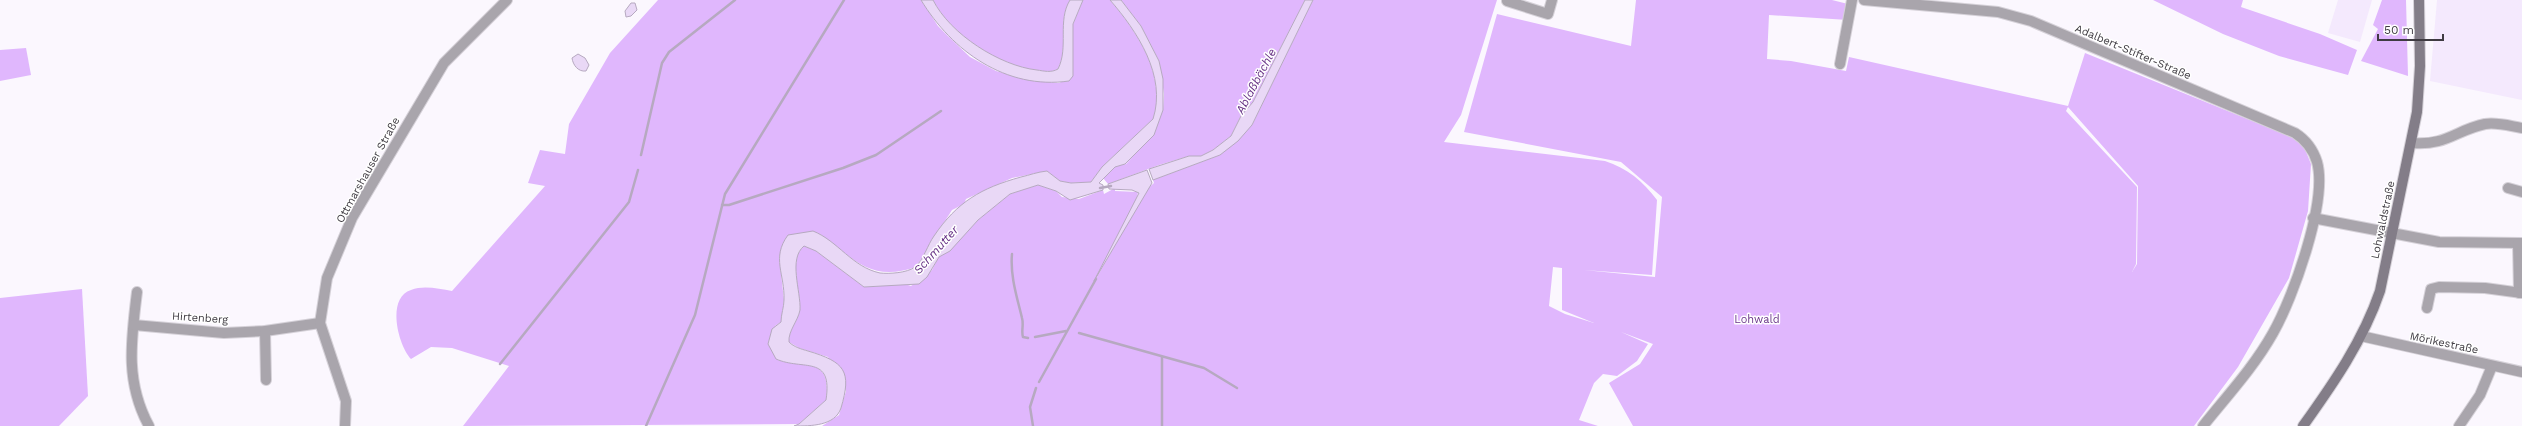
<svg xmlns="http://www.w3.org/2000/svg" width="2522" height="426" viewBox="0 0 2522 426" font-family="'Work Sans',sans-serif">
	<rect width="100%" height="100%" fill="#fbf7fe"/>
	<g fill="#f4e9fd">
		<path d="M2338,0H2372L2360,42L2328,33Z"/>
		<path d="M2437,0H2522V100L2430,81Z"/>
	</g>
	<g fill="#e0b7fd" fill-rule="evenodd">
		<path d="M658,0H921L938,26L948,36L970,57L996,71L1027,79L1059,83L1073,76V24L1083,0H1110C1137,32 1167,75 1153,119L1102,167L1091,182L1071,183L1060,181L1047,171L1012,178L966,199L964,204L952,210L916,267C870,283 853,258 820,234L779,256L784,300L781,322L775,326L781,361C813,364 831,363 826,400L799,424L463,426L509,366L452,348L431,347L411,359C398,345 386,298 411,290C424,285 439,289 452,291L545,186L528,183L540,150L565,154L569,124L610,53Z"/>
		<path d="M933,0H1070C1057,21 1069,47 1058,69C1051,73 1044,71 1037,70C999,66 950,34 933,0Z"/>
		<path d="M1121,0H1305L1253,102L1241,116L1231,136L1213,150L1201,156H1189L1159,165L1108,184L1103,178L1115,166L1126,164L1136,153L1163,110L1164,94L1159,61L1141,26Z"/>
		<path d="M1313,0H1497L1461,115L1444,142L1605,161C1627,168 1643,181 1657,200L1652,275L1584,270L1655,277L1662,197L1621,162L1464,132L1497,14L1631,46L1636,0H1832L1848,4V20L1769,15L1767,59L1791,61L1846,71L1849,57L2068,106L2085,53L2294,138L2303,144L2311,164L2308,211L2289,278L2238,367L2194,426H1633L1609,383L1640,364L1653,344L1621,332L1648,344L1637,361L1617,376L1603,374L1594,383L1579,420L1598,426H822L839,415L846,391L828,357L799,348L789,342C788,331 798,321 800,310C801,291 788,259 804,246L816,251L864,287L905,284L911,286L932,270L939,256L950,250L978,220L1010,194L1038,185L1056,191L1062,197L1079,199L1103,190L1104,194L1115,188V191L1138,192L1136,204L1097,277L1146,190L1154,183L1153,180L1220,155L1252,125ZM2068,107L2138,186L2137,264L2132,272L2136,264L2137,187L2066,111ZM1553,267L1562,268V310L1594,323L1565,314L1549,306Z"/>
		<path d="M2153,0H2243L2241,7L2320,34L2357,50L2348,75L2279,56L2223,34Z"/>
		<path d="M2382,0H2406L2408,76L2361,61L2378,29L2373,25Z"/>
		<path d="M26,48L31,75L0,81V50Z"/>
		<path d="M82,289L88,396L59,426H0V298Z"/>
	</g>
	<g fill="#e9d8f6" stroke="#b6a9c0">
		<path d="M921,0H933C950,34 1000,66 1037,70C1044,71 1051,73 1058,69C1069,47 1057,21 1070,0H1083L1073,24V76L1069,81C1006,90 952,51 921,0Z"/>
		<path d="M1110,0H1121L1141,26L1159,61L1163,79V110L1154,135L1125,164L1115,167L1099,183L1103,185V190L1070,200L1056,191L1038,185L1010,194L978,220L950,251L939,257L927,277L919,284L864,287L816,251L804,246C788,259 801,291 800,310C798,321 788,331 789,342C794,347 801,349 808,351C845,362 852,371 841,408C835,426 811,426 794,426L799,424L826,400C833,354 803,371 776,359L768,344L772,329L781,322C781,314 784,307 784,300C785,274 771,258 788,235L813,231C838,241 852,267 880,273C889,274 907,273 915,267C923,261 928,244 934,236C957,202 981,188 1021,177C1030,175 1037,172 1047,171L1060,181L1071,183L1091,182L1102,167L1153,119C1167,76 1137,31 1110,0Z"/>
		<path d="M1305,0H1313L1252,125L1238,141L1220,155L1153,180L1149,169L1189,156H1201L1213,150L1231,136L1241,116L1253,102Z"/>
		<path d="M631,3H635L637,10L631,16L626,17L625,11Z"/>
		<path d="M578,54L585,58L589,65L586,71C578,72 573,65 572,58Z"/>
		<path d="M1147,170L1152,183L1094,281L1139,193L1132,190L1109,189L1108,184Z"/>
	</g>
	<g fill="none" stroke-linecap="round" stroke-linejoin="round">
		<g stroke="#b6a9c0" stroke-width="2.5">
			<path d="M641,155L662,63L669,52L735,0"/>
			<path d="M1100,188L1111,186"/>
			<path d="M722,205H729L843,168L876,155L941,111"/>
			<path d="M1012,254C1010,276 1017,297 1022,318C1024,325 1021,331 1023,337L1028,338"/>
			<path d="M1079,333L1204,368L1237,388"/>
			<path d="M1035,337L1066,331"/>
			<path d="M1162,357V426"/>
			<path d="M500,364L629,202L638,170"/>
			<path d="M1039,382L1096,279"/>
			<path d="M646,426L695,315L725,194L844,0"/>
			<path d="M1033,426L1030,407L1036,388"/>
		</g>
		<defs>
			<g id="street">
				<path d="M1864,0L1998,12L2031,21L2295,133C2306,140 2313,149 2317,162C2328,201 2293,298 2273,333C2254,367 2227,396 2203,426"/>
				<path d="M1507,1L1548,14L1552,0"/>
				<path d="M1840,64L1852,0"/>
				<path d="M2412,143C2446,146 2456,130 2485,124C2497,122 2510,126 2522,128"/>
				<path d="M2508,188L2522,192"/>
				<path d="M2313,218L2439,242L2522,243"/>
				<path d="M2518,243L2519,293"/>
				<path d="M137,292C131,341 125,382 149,426"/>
				<path d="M2427,308L2431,289L2439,287L2485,288L2522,293"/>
				<path d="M134,325L224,333L265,331L320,323"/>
				<path d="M265,331L266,380"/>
				<path d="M2361,336L2522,372"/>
				<path d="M345,426L346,401L320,323L327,278L352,218L444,63L507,0"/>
				<path d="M2459,426L2480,395L2492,366"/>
			</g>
			<path id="secondary" d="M2303,426C2333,384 2363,341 2380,291L2417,112L2420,66L2419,0"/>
		</defs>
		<use href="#street" stroke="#d5d1d8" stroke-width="12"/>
		<use href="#secondary" stroke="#d5d1d8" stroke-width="12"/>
		<use href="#street" stroke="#a9a5ac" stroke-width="10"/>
		<use href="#secondary" stroke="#837d88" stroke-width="10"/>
	</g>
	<g text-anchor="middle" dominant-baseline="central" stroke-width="3" stroke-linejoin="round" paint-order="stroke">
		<g font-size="11" fill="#3f3b42" stroke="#fff">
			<text transform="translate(2133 52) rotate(23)">Adalbert-Stifter-Straße</text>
			<text transform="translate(368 170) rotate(-61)">Ottmarshauser Straße</text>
			<text transform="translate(2383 220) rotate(-78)">Lohwaldstraße</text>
			<text transform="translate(200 318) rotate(4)">Hirtenberg</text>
			<text transform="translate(2444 343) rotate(12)">Mörikestraße</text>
		</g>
		<g font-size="11" fill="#6a3589" stroke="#fff">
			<text x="1757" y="319">Lohwald</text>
		</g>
		<g font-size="12" font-style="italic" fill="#663185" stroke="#fff">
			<text transform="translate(1256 81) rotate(-62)">Ablaßbächle</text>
			<text transform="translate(936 250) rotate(-48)">Schmutter</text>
		</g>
	</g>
	<path d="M2378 34v6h65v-6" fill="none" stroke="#3f3b42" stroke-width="2"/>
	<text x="2384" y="34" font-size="12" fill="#3f3b42" stroke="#ffffff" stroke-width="3" paint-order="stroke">50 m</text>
</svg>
